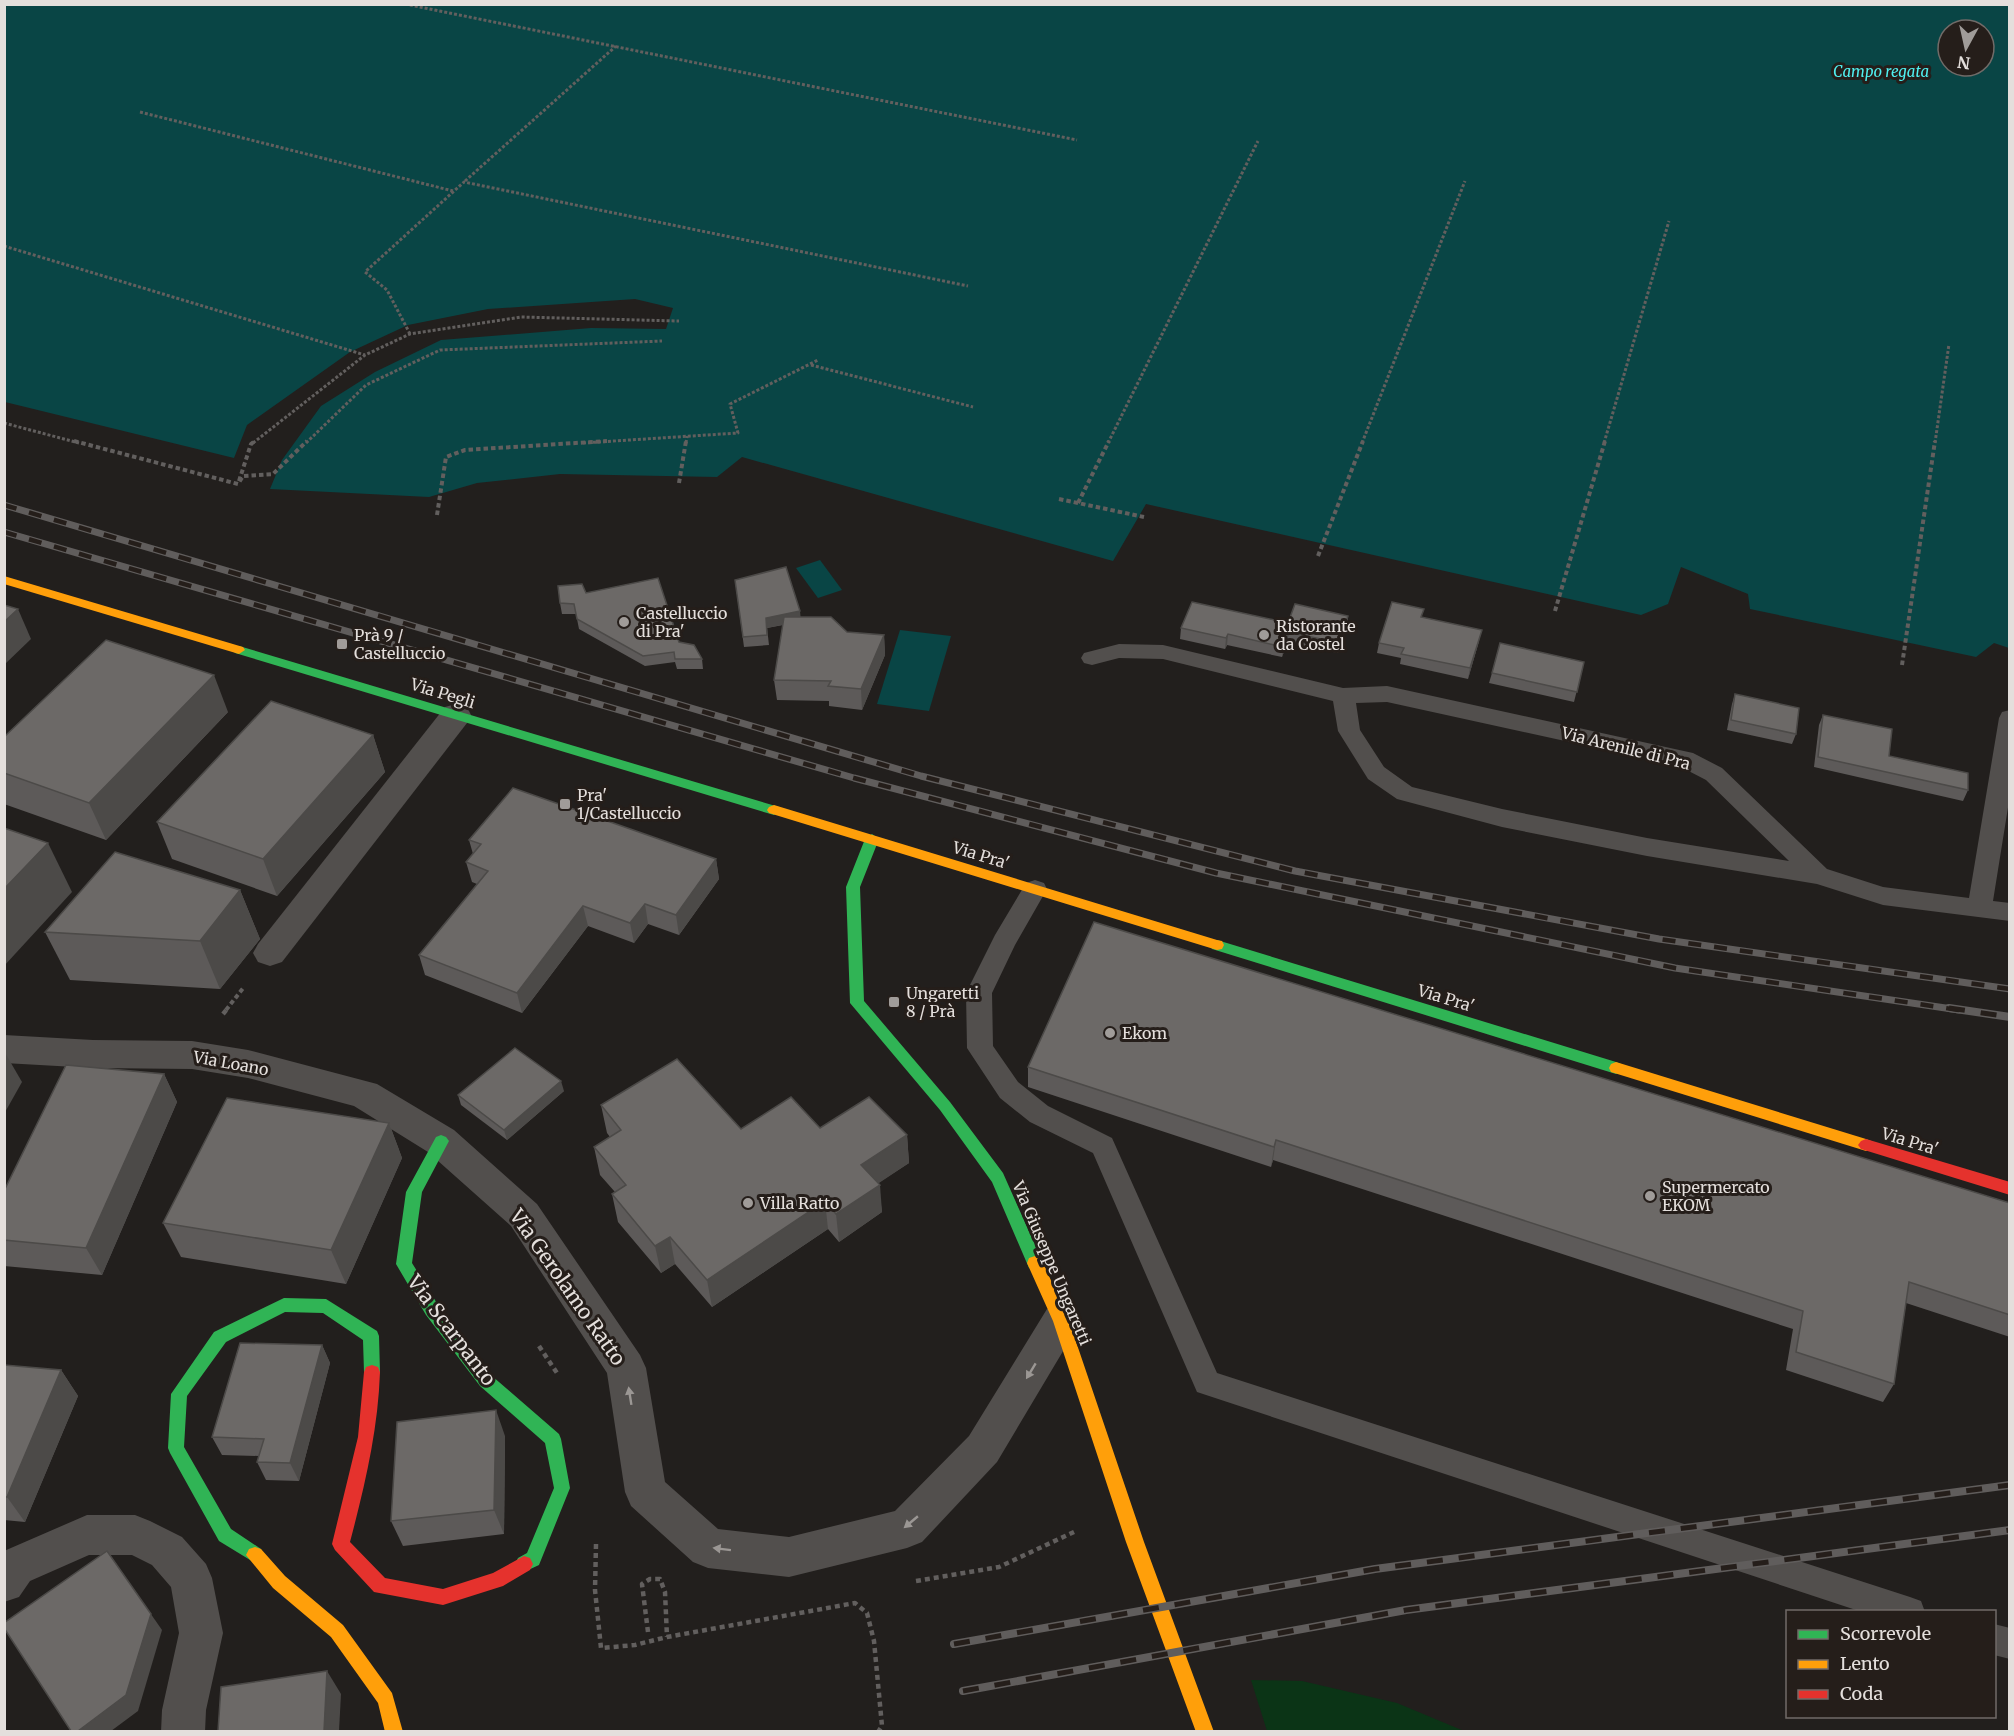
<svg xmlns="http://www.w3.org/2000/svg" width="2014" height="1736" viewBox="0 0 2014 1736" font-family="Merriweather,serif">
	<rect width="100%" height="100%" fill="#221f1d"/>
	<path fill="#0b3416" d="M1251,1680L1302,1681L1397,1703L1464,1731H1267Z"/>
	<g fill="#094545" fill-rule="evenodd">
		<path d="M5,4L2009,5V648L1994,643L1976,657L1750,609L1748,594L1681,567L1668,604L1641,615L1146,504L1113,561L742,457L717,477L560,474L477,483L429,497L270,489L282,460L321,406L375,372L441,340L591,328L666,329L673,308L635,299L488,309L408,325L350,352L247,425L234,458L5,402ZM1948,30H1984V66H1948Z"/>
		<path d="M820,560L842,590L818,598L796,568Z"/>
		<path d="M900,630L951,636L929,711L877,704Z"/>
	</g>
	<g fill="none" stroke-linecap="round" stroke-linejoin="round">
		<g stroke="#625f5e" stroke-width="3" stroke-dasharray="3 2" stroke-linecap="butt">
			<path d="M405,4L1077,140"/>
			<path d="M140,112L453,191"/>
			<path d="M465,181L616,46"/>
			<path d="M4,246L365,355"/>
			<path d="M410,334L387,290L365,272L464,182L968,286"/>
			<path d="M811,365L973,407"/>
			<path d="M4,423L79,443"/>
			<path d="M253,443L365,355L410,334L521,317L679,321"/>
			<path d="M306,443L366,385L440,350L662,341"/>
			<path d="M583,443L738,433L730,404L818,360"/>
			<path d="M686,443L687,436"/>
			<path d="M1108,443L1258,141"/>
			<path d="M1362,443L1465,181"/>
			<path d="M1604,443L1669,221"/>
			<path d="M1935,443L1949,344"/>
		</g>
		<g stroke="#625f5e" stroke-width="4" stroke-dasharray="4.5 3" stroke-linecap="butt">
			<path d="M74,441L238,484L243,476L273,474L307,441"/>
			<path d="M239,481L251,444L255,441"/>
			<path d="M679,483L686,441"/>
			<path d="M1059,499L1144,517"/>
			<path d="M1078,503L1109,441"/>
			<path d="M437,515L446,457L465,450L607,441"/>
			<path d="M1318,556L1363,441"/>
			<path d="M1555,611L1605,441"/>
			<path d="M1902,665L1935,441"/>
			<path d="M226,1010L244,987"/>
		</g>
		<g stroke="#625f5e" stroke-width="4.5" stroke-dasharray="5 4" stroke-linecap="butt">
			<path d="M223,1014L228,1008"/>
			<path d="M539,1346L557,1373"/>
			<path d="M596,1544L595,1590L601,1648L635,1645L667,1637L855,1603L867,1613L874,1641L882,1726L878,1732"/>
			<path d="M916,1581L999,1567L1076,1531"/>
			<path d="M648,1632L642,1584L650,1579H660L665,1592L667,1637"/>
		</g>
		<g fill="#524f4d" fill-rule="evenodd">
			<path d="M1119,644L1163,645L1343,688L1387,686L1693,753L1722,768L1827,869L1883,887L1969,898L1999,718L2002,712L2010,710V795L1993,901L2010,903V921L1883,905L1817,884L1647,856L1502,827L1397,799L1368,779L1338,731L1333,701L1163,659L1119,658L1092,665L1084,663L1081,658L1084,653ZM1387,702L1679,766L1706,780L1789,861L1647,838L1502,809L1412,787L1384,767L1360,730L1356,703Z"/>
			<path d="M1035,880L1044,883L1047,889L1015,945L992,993L993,1046L1018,1082L1048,1106L1112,1138L1217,1373L1910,1597L1921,1601L1925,1612H1862L1197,1392L1093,1153L1030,1122L1000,1098L967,1048L966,993L995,935L1026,883Z"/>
			<path d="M1994,1624L2010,1628V1659L1994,1655Z"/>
		</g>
		<g fill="#524f4d" fill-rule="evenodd">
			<path d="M456,704L467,707L471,715L467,723L282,962L270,966L258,962L253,953L258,944L445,707Z"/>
			<path d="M4,1035L93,1040L192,1041L248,1050L377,1084L454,1130L537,1204L640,1355L646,1368L665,1482L718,1529L789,1537L895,1511L969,1436L1047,1309L1061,1304L1075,1309L1081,1321L997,1462L922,1542L907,1548L789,1577L708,1568L693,1562L631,1506L625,1492L607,1373L511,1226L428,1152L354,1106L248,1078L192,1069L93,1068L4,1063Z"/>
			<path d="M87,1515H135L150,1521L182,1537L206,1564L212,1578L223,1633L206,1710L205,1732H161L162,1710L179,1633L171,1587L152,1565L132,1555H89L30,1581L19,1597L4,1602V1551Z"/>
		</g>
		<g fill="#30b455" fill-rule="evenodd">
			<path d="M239,646L779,807L781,810L774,815L235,653L233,650Z"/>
			<path d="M872,834L879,839L860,887L864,1001L950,1102L1003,1173L1043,1263L1041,1268L1035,1270L1029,1268L992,1182L940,1110L850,1003L846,887L865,839Z"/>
			<path d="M1217,940L1616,1062L1621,1064L1623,1068L1621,1072L1616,1074L1212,949L1210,945L1212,941Z"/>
			<path d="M441,1135L446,1137L449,1141L422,1192L412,1263L438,1305L492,1376L559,1434L561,1439L570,1488L539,1565L524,1572L518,1570L515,1564L518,1558L527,1553L554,1488L545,1443L480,1386L426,1315L396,1264L406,1192L436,1137Z"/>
			<path d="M284,1298L326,1299L377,1331L379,1336L380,1372L378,1377L372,1379L366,1377L364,1372L363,1340L323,1313L285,1312L226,1342L187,1396L184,1447L231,1529L261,1549L264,1555L261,1561L255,1563L219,1541L170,1453L168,1448L171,1394L214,1332Z"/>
		</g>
		<g fill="#ff9f0a" fill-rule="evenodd">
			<path d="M4,576L243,647L245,650L239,654L4,584Z"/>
			<path d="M774,805L1217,940L1222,941L1224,945L1222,949L1217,950L769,813L767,810L769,807Z"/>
			<path d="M1616,1062L1866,1139L1871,1141L1874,1145L1871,1149L1866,1151L1611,1072L1609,1068L1611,1064Z"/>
			<path d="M1035,1256L1041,1258L1069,1321L1144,1542L1214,1732H1196L1126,1542L1053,1321L1027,1263L1029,1258Z"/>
			<path d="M255,1547L261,1549L285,1576L343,1625L392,1693L403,1732H385L378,1703L331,1637L273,1588L246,1555L249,1549Z"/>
		</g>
		<g fill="#e5322d" fill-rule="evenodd">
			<path d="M1866,1139L2010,1182V1195L1861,1149L1858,1145L1861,1141Z"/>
			<path d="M372,1365L378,1367L380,1372C378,1430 365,1485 350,1542L385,1578L443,1589L493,1573L524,1556L530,1558L533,1564L530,1570L503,1586L443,1605L374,1592L335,1550L332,1544L358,1437L364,1372L366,1367Z"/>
		</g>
		<defs>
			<g id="rail-far1">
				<path d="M4,505L921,776L1295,871L1659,939L2010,989"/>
				<path d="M4,532L854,778L1216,873L1675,968L1959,1010"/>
			</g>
			<g id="rail">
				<path d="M1949,1008L2010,1017"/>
				<path d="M954,1644L1375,1569L2010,1485"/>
				<path d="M963,1691L1406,1610L2010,1530"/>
			</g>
		</defs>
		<use href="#rail-far1" stroke="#605d5c" stroke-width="7"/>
		<use href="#rail" stroke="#605d5c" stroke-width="8"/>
		<use href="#rail-far1" stroke="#251e1a" stroke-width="4.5" stroke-dasharray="13" stroke-linecap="butt"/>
		<use href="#rail" stroke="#251e1a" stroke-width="5" stroke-dasharray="16" stroke-linecap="butt"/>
	</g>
	<g fill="#5d5a59">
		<path d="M735,580L800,611V617L847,632L884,635L885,655L862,710L829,706V701L777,700L774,680L783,625L767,628L769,645L744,647Z"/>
		<path d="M586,593L679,642L702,659L703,669H677L675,662L645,666L579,629L576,614H562L560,603Z"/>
		<path d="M1348,616L1347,627L1338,653L1287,643L1282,657L1227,645L1225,649L1180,639L1181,628L1288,623Z"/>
		<path d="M1423,618L1479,641L1468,679L1400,664L1401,658L1377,653L1379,643Z"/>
		<path d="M1584,662L1574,702L1489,683L1492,673Z"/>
		<path d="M1735,694L1796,734L1792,744L1727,730L1732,704Z"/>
		<path d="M228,712L106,840L4,804V737Z"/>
		<path d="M1823,715L1889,756L1968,790L1963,801L1814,767L1819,725Z"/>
		<path d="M373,735L385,772L277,896L172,859L157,822Z"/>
		<path d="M469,840L716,859L719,879L679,935L648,924L634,943L588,926L522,1013L425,975L419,955L477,884L472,882L466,862L473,854Z"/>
		<path d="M240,890L260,939L220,989L70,980L45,932Z"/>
		<path d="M1028,1067L2010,1203V1337L1906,1303L1894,1384L1883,1402L1786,1370L1793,1329L1273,1160L1271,1167L1028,1087Z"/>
		<path d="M164,1074L177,1102L102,1275L4,1266V1191Z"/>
		<path d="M564,1091L507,1140L461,1105L458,1095Z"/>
		<path d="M601,1105L741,1129L820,1128L907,1135L909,1163L878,1183L882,1212L839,1242L828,1229L712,1307L675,1264L661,1273L618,1222L612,1194L615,1192L600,1175L594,1147L610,1137L607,1133Z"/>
		<path d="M389,1123L402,1158L346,1284L181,1257L163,1223Z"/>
		<path d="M322,1345L330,1363L299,1481L266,1480L257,1462L259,1456L222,1455L212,1437Z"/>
		<path d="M4,1365L61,1370L78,1396L25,1522L4,1520Z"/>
		<path d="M505,1436L504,1534L403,1546L391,1521Z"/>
	</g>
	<g fill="#4c4a48">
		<path d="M18,609L31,639L4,665V622Z"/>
		<path d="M800,611L801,621L767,628L769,645L766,618Z"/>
		<path d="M1348,616L1347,627L1338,653L1339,643Z"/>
		<path d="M1482,630L1479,641L1468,679L1470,668Z"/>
		<path d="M1289,632L1287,643L1282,657L1283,647Z"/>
		<path d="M1228,634L1227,645L1225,649L1226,638Z"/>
		<path d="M884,635L885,655L862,710L861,689Z"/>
		<path d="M214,675L228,712L106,840L89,803Z"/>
		<path d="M373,735L385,772L277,896L263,859Z"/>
		<path d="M48,843L72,892L4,966V889Z"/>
		<path d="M716,859L719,879L679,935L676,915Z"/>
		<path d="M240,890L260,939L220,989L200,941Z"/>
		<path d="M645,904L648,924L634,943L630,923Z"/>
		<path d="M583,906L588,926L522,1013L517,993Z"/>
		<path d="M4,1051L22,1082L4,1114Z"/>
		<path d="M164,1074L177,1102L102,1275L86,1248Z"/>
		<path d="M561,1081L564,1091L507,1140L504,1130Z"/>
		<path d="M389,1123L402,1158L346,1284L331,1250Z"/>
		<path d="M907,1135L909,1163L864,1193L861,1165Z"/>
		<path d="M1276,1140L1273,1160L1271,1167L1274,1147Z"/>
		<path d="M880,1185L882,1212L839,1242L836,1214Z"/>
		<path d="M825,1201L828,1229L712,1307L707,1280Z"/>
		<path d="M670,1237L675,1264L661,1273L655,1246Z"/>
		<path d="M322,1345L330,1363L299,1481L290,1463Z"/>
		<path d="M61,1370L78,1396L25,1522L7,1497Z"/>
		<path d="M496,1410L505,1436L504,1534L494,1510Z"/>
		<path d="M107,1551L162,1630L138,1711L111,1731H78Z"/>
		<path d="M327,1671L341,1694L339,1731H324Z"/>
	</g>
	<g fill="#6c6967" stroke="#4c4a48" stroke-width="1.5">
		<path d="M786,567L800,611L766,618L767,635L743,637L735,580Z"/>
		<path d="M658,578L679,642L694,645L702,659H675L674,652L643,656L577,619L574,604L560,603L558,586L582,584L586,593Z"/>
		<path d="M1192,602L1288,623L1295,604L1348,616L1339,643L1289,632L1283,647L1228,634L1226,638L1181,628Z"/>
		<path d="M1392,602L1424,609L1421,617L1482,630L1470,668L1401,654L1404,648L1379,643Z"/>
		<path d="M4,605L18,609L4,622Z"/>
		<path d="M784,617H831L847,632L884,635L861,689L828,686L831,681L774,680Z"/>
		<path d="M106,640L214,675L89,803L4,773V737Z"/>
		<path d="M1500,643L1584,662L1577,692L1492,673Z"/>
		<path d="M1735,694L1799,708L1796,734L1731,720Z"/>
		<path d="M271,701L373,735L263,859L157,822Z"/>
		<path d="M1823,715L1892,729L1889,756L1968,773V790L1818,757Z"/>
		<path d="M513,788L716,859L676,915L645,904L630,923L583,906L517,993L419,955L488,871L466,862L481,844L469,840Z"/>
		<path d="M4,828L48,843L4,889Z"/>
		<path d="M115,852L240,890L200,941L45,932Z"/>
		<path d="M1094,922L2010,1203V1315L1909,1282L1894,1384L1796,1352L1803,1311L1276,1140L1274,1147L1028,1067Z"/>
		<path d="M515,1048L561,1081L504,1130L458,1095Z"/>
		<path d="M677,1059L741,1129L791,1097L820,1128L869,1097L907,1135L861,1165L880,1185L836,1214L825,1201L707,1280L670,1237L655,1246L612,1194L626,1185L594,1147L621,1130L601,1105Z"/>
		<path d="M66,1065L164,1074L86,1248L4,1240V1191Z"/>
		<path d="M227,1098L389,1123L331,1250L163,1223Z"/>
		<path d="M240,1343L322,1345L290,1463L257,1462L264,1439L212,1437Z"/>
		<path d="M4,1365L61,1370L7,1497H4Z"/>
		<path d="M496,1410L494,1510L391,1521L397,1422Z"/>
		<path d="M107,1551L151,1614L126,1695L78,1731H71L4,1628V1623Z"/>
		<path d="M327,1671L324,1731H218L221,1687Z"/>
	</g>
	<defs><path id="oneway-solid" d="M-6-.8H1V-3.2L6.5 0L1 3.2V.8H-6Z" transform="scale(1.5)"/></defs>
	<g fill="#9b9794">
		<use href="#oneway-solid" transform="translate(1031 1371) rotate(121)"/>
		<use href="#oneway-solid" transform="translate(630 1396) rotate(-99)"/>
		<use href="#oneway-solid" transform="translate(911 1522) rotate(140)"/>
		<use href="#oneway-solid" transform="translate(722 1549) rotate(-173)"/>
	</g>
	<g fill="#a09c99" stroke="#251e1a" stroke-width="2">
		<circle cx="624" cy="622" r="6"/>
		<circle cx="1264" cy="635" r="6"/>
		<rect x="336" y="638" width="12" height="12" rx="3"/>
		<rect x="559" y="798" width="12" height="12" rx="3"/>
		<rect x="888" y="996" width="12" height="12" rx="3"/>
		<circle cx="1110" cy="1033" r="6"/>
		<circle cx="1650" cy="1196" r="6"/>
		<circle cx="748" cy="1203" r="6"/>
	</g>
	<g text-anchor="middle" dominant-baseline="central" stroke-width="6" stroke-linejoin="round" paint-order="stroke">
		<g font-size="15" font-style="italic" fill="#4ff0f0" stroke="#251e1a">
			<text x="1881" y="71">Campo regata</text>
		</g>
		<g font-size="16" fill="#e4dfdc" stroke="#251e1a" text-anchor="start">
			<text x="636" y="613">Castelluccio<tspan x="636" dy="18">di Pra'</tspan></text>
			<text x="1276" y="626">Ristorante<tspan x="1276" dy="18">da Costel</tspan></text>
			<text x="354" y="635">Prà 9 /<tspan x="354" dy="18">Castelluccio</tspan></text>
			<text x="577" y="795">Pra'<tspan x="577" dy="18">1/Castelluccio</tspan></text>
			<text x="906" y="993">Ungaretti<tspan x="906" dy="18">8 / Prà</tspan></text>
			<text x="1122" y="1033">Ekom</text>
			<text x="1662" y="1187">Supermercato<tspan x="1662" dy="18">EKOM</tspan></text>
			<text x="760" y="1203">Villa Ratto</text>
		</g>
		<g font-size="16" fill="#e4dfdc" stroke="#251e1a">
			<text transform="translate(443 693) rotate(17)">Via Pegli</text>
			<text transform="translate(1626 748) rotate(14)">Via Arenile di Pra</text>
			<text transform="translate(981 855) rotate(17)">Via Pra'</text>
			<text transform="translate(1446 998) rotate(17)">Via Pra'</text>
			<text transform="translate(231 1063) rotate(10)">Via Loano</text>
			<text transform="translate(1910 1141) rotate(17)">Via Pra'</text>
			<text transform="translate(1052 1263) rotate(67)">Via Giuseppe Ungaretti</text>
		</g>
		<g font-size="20" fill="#e4dfdc" stroke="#251e1a">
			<text transform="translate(568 1287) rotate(55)">Via Gerolamo Ratto</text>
			<text transform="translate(452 1330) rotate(53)">Via Scarpanto</text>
		</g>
	</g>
	<rect width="2014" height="1736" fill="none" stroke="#e4dfdc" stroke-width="12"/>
	<rect x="1786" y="1610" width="210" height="108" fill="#251e1a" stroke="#716b68" stroke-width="1.5"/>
	<rect x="1798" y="1630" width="30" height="9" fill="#30b455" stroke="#716b68" stroke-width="1.5"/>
	<text x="1840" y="1640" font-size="18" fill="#e4dfdc">Scorrevole</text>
	<rect x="1798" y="1660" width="30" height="9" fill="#ff9f0a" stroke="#716b68" stroke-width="1.5"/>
	<text x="1840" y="1670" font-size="18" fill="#e4dfdc">Lento</text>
	<rect x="1798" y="1690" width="30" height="9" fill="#e5322d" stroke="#716b68" stroke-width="1.5"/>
	<text x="1840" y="1700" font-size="18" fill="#e4dfdc">Coda</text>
	<g transform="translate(1966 48) rotate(188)"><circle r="28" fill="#251e1a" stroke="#716b68" stroke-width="1.5"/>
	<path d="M0-4.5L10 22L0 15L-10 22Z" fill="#a09c99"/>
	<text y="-9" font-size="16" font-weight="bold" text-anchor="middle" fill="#e4dfdc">N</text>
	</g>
</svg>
